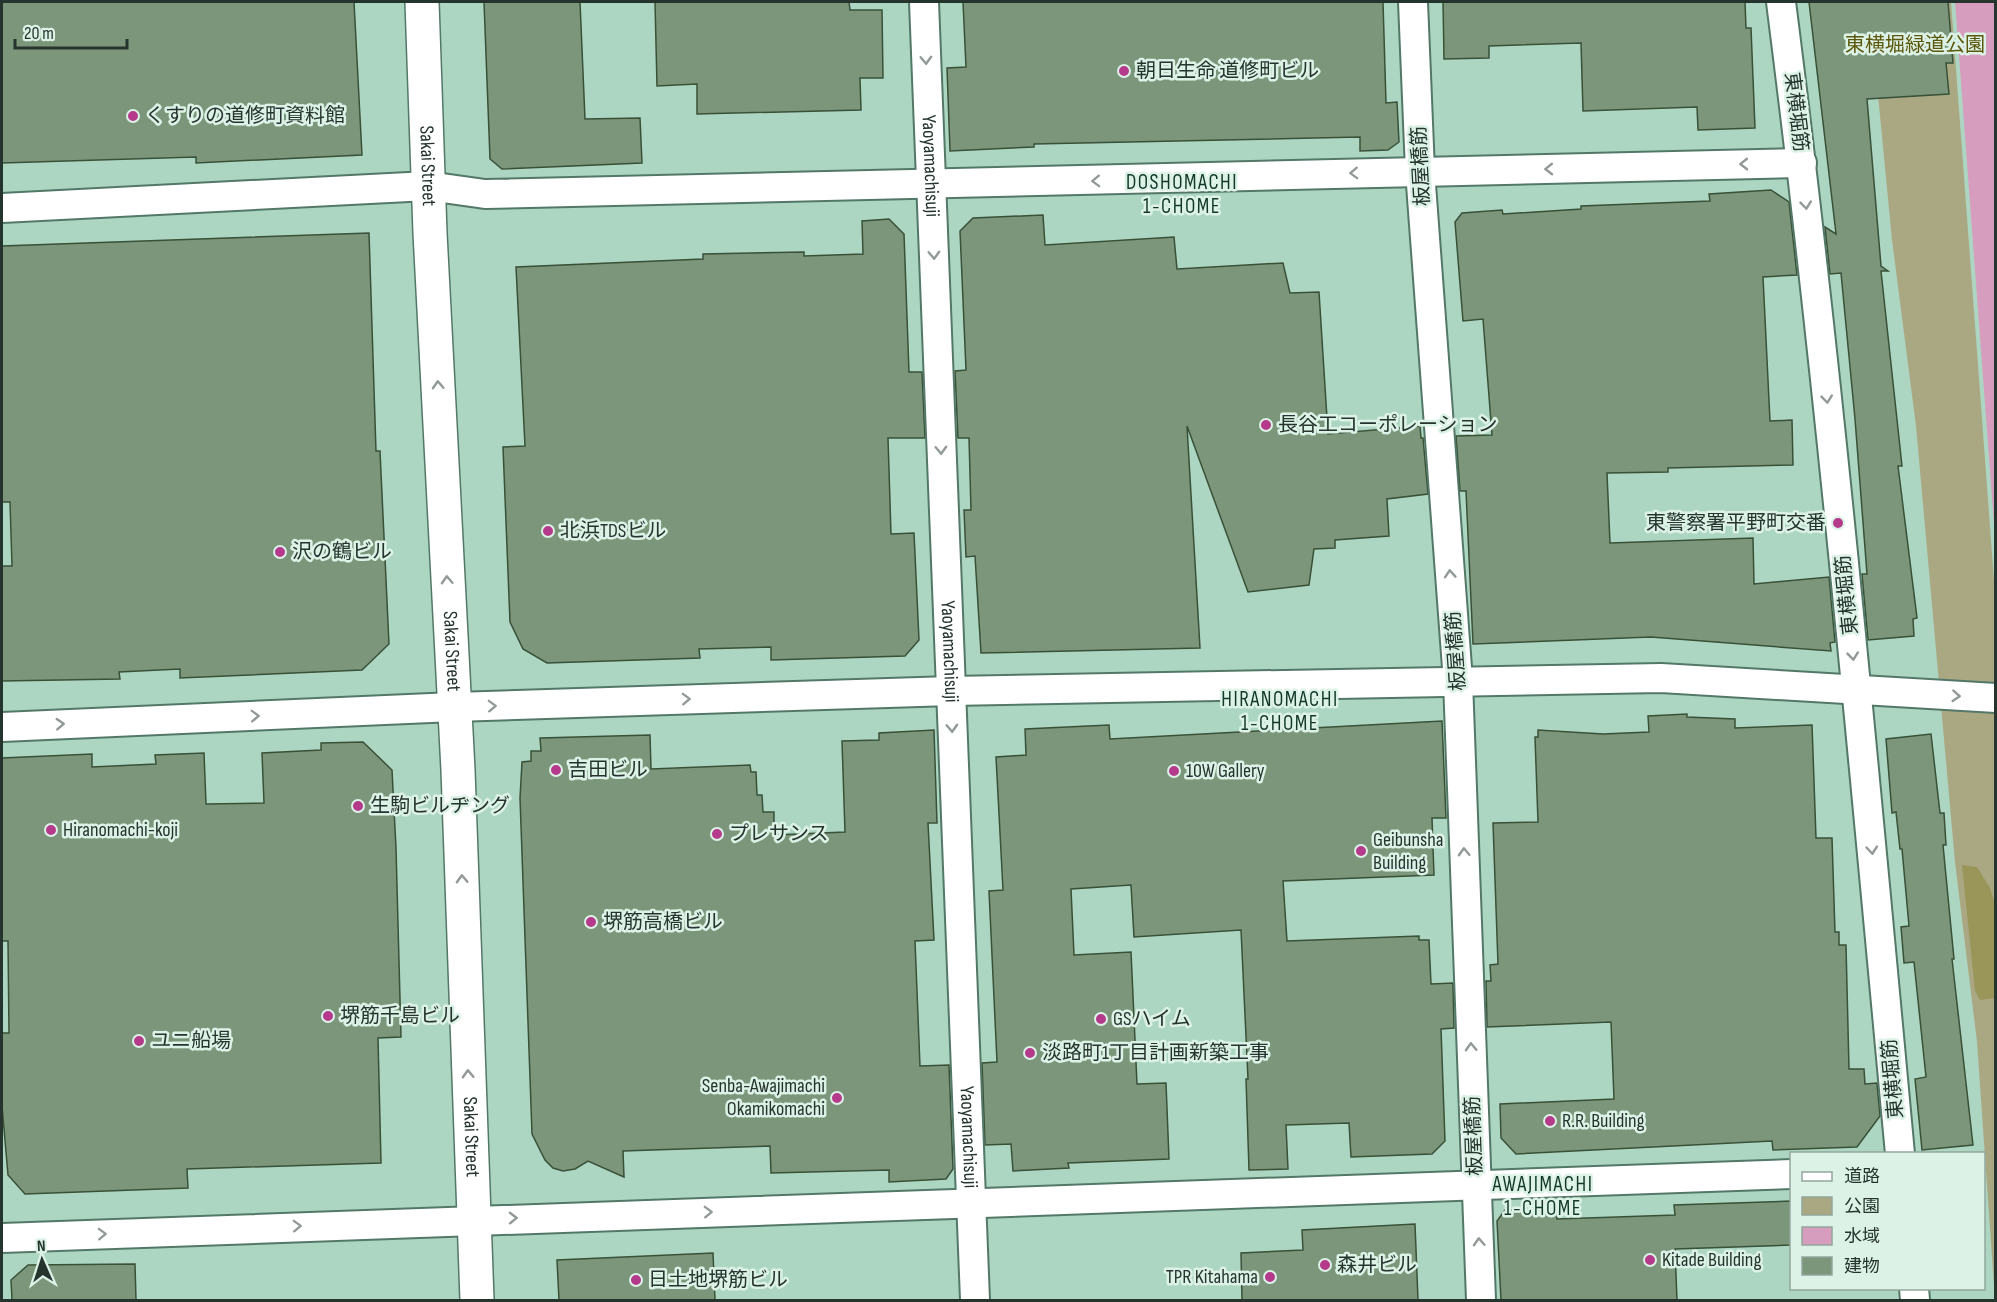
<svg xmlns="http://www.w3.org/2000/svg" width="1997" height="1302" viewBox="0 0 1997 1302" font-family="'Sofia Sans Condensed','Noto Sans JP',sans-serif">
	<rect width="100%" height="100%" fill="#add6c2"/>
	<path fill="#aaa883" d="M1869,2H1951L1996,607L1995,1300L1977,1042L1955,862L1916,426L1892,240Z"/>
	<path fill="#9a9559" d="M1962,865L1977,867L1990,888L1995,904V998L1980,1000L1975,991Z"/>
	<path fill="#d79dbe" d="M1955,2H1995V538Z"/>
	<g fill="#7b967a" stroke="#395138" stroke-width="1.5">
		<path d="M2,2H354L362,155L196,163V157L2,163Z"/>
		<path d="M484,2H580L585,119L640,118L642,163L502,169L490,159Z"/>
		<path d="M655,2H849L850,10H882L883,78H860L861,110L697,114V84L657,86Z"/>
		<path d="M963,2H1383L1386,103L1397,102L1399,142L1388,150L1360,151V137L1034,144V147L950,151L947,68L966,67Z"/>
		<path d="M1443,2H1745L1746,28H1751L1755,128L1698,130L1697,107L1583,111L1581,43L1489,46V58L1444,59Z"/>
		<path d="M1809,2H1948L1953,63H1946L1949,94L1867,99L1881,266L1888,271H1881L1902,466H1898L1917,618L1913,619L1914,636L1868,640L1862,574H1867L1855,419L1841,273L1830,274L1825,227L1836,234Z"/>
		<path d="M1771,190L1789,202L1797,275L1763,277L1770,421L1792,420L1793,465L1668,468V472L1607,473L1610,543L1753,538L1754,584L1829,577L1835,642L1830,643L1831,651L1651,637L1473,644L1466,491H1460L1456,436L1492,435L1483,319L1463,321L1455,222L1462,213L1502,210L1503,214L1581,209V206L1710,201L1709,194Z"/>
		<path d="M1043,215L1045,245L1174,237L1177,269L1283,263L1290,293L1319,292L1328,434L1420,426L1421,438H1423L1428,494L1387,499L1389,536L1335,540V548L1314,549L1309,585L1248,592L1187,426L1200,648L981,653L975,556L966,557L964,510H971L969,438H958L955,371L966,370L960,231L973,218Z"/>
		<path d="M889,219L904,234L909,372H922L925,438H888L891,534L914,533L919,640L905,656L771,660V647L699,649L700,658L547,663L523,649L510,622L503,447L525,446L516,267L703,259V254L804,252V256L863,254L862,221Z"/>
		<path d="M369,233L376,451H380L389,644L362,670L180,678V669L119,672L120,679L2,681V566H12L10,502H2V246Z"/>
		<path d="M1687,714V717L1735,719V728L1812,725L1816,838H1832L1835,932H1839V945H1846L1849,1069H1864L1865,1084L1877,1083L1880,1116L1857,1147L1773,1150L1772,1141L1516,1154L1501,1138L1500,1104L1614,1099L1611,1022L1487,1027L1486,981H1491L1490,965L1498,964L1493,823L1538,822L1535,737H1538V730L1603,734L1649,732L1648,716Z"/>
		<path d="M1442,721L1446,818H1432L1434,875L1283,881L1287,941L1419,936V940H1429L1431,984L1453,983L1454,1028L1441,1029L1445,1141L1432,1154L1351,1157L1349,1123L1286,1125L1288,1169L1249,1170L1246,1079H1248L1241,930L1134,937L1131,885L1071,889L1074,955L1131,952L1137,1084L1166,1083L1169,1159L1068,1163L1069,1168L1013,1171L1011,1144L985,1145L982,1063L997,1062L989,891L1003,890L996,757L1026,755L1025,729L1109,725L1110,739Z"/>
		<path d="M934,730L937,823H928L934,940L915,941L920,1066L949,1065L953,1169L946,1179L889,1182V1170L771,1173L770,1146L623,1151L624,1177L588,1161L575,1169L563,1171L553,1168L545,1160L532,1134L520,798L522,762L531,761V751H541L540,738L650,735L651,769L750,765L751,772H756L757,795H762L763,812H774V835L845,832L842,741L879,740V733Z"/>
		<path d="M1931,734L1940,813H1944L1946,845H1943L1954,959H1952L1973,1145L1922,1150L1915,1079L1926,1077L1914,962L1904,963L1901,927L1909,926L1902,849H1900L1896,812L1892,813L1886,739Z"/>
		<path d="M363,742L392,770L396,848L401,1037L378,1038L381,1163L187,1169L188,1188L25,1194L8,1175L2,1106V1033H9L8,941H2V758L92,754V767L156,764L155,755L204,753L206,804L264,803L262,753L321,750V743Z"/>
		<path d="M1791,1201V1245L1675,1249L1677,1300H1501L1497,1221L1505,1210L1556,1209L1557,1219L1675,1215L1674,1205Z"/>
		<path d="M1415,1224L1418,1300H1242L1241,1253L1303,1250L1302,1230Z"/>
		<path d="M713,1253L715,1300H559L557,1260Z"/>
		<path d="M135,1264L136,1300H12L11,1280L28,1265Z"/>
	</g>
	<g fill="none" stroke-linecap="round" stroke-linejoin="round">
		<defs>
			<g id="minor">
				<path id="s1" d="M924,2L975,1300"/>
				<path d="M1413,2L1420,171L1458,681L1481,1300"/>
				<path d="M1781,2C1830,384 1864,769 1900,1154"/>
				<path d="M2,208L428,186L485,194L1802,163"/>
				<path d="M2,727L454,707L951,691L1661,678L1996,698"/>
				<path d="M2,1238L1792,1174"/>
				<path d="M1914,1288L1915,1300"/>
			</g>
			<g id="secondary">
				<path id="s2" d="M422,2L430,233L458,770L477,1300"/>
			</g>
		</defs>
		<use href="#minor" stroke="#537867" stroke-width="32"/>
		<use href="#secondary" stroke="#537867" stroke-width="36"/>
		<use href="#minor" stroke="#fff" stroke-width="28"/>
		<use href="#secondary" stroke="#fff" stroke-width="33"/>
	</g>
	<defs><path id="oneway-chevron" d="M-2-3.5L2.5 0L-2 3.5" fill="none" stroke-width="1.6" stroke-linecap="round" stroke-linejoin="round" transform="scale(1.5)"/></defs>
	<g stroke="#929a96">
		<use href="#oneway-chevron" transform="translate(926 60) rotate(88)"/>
		<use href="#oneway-chevron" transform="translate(1744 164) rotate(179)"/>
		<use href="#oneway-chevron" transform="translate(1549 169) rotate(179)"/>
		<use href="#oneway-chevron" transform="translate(1354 173) rotate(178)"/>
		<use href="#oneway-chevron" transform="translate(1096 181) rotate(178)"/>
		<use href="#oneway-chevron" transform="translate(1806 205) rotate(84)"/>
		<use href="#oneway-chevron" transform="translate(934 255) rotate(88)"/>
		<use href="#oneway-chevron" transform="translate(438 385) rotate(-93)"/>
		<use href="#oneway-chevron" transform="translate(1827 399) rotate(84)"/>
		<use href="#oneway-chevron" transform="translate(941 450) rotate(88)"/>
		<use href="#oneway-chevron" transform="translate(1450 574) rotate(-94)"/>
		<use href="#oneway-chevron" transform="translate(447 580) rotate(-93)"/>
		<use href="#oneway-chevron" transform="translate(1853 656) rotate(84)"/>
		<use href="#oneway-chevron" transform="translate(1956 696) rotate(4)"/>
		<use href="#oneway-chevron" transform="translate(686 699) rotate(-2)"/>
		<use href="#oneway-chevron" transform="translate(492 706) rotate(-2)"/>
		<use href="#oneway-chevron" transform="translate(255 716) rotate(-2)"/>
		<use href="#oneway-chevron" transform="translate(60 724) rotate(-3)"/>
		<use href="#oneway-chevron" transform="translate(952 728) rotate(88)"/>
		<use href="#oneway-chevron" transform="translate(1872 850) rotate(85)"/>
		<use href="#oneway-chevron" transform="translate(1464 852) rotate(-92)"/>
		<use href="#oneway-chevron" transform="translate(462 879) rotate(-92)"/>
		<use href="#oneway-chevron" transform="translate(1471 1047) rotate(-92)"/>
		<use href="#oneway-chevron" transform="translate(468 1074) rotate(-92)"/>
		<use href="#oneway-chevron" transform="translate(708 1212) rotate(-2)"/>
		<use href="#oneway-chevron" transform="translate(513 1218) rotate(-1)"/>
		<use href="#oneway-chevron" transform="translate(297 1226) rotate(-2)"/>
		<use href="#oneway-chevron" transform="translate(102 1234) rotate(-2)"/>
		<use href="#oneway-chevron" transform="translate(1479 1242) rotate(-93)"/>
	</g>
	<g fill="#b53a8b" stroke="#ddf2e7" stroke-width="2">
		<circle cx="1124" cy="71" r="6"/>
		<circle cx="133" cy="116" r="6"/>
		<circle cx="1266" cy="425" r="6"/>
		<circle cx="1838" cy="523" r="6"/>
		<circle cx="548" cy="531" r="6"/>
		<circle cx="280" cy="552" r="6"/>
		<circle cx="556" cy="770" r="6"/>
		<circle cx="1174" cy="771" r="6"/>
		<circle cx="358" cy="806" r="6"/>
		<circle cx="51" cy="830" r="6"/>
		<circle cx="717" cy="834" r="6"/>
		<circle cx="1361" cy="851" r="6"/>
		<circle cx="591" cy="922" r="6"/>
		<circle cx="328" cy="1016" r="6"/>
		<circle cx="1101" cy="1019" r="6"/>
		<circle cx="139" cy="1041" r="6"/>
		<circle cx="1030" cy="1053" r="6"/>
		<circle cx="837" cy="1098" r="6"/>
		<circle cx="1550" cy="1121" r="6"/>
		<circle cx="1650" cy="1260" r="6"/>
		<circle cx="1325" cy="1265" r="6"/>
		<circle cx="1270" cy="1277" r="6"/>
		<circle cx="636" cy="1280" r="6"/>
	</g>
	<g text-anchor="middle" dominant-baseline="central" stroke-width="5" stroke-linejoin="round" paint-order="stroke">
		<g font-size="20" fill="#5d570c" stroke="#ddf2e7">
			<text x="1915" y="45">東横堀緑道公園</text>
		</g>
		<g font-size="20" fill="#25352e" stroke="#ddf2e7" text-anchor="start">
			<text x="1136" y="71">朝日生命 道修町ビル</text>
			<text x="145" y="116">くすりの道修町資料館</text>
			<text x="1278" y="425">長谷工コーポレーション</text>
			<text x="1826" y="523" text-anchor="end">東警察署平野町交番</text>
			<text x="560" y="531">北浜TDSビル</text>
			<text x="292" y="552">沢の鶴ビル</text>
			<text x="568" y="770">吉田ビル</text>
			<text x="1186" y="771">10W Gallery</text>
			<text x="370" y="806">生駒ビルヂング</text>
			<text x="63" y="830">Hiranomachi-koji</text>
			<text x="729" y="834">プレサンス</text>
			<text x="1373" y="840">Geibunsha<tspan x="1373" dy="23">Building</tspan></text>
			<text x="603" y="922">堺筋高橋ビル</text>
			<text x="340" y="1016">堺筋千島ビル</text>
			<text x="1113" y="1019">GSハイム</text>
			<text x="151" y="1041">ユニ船場</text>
			<text x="1042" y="1053">淡路町1丁目計画新築工事</text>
			<text x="825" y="1086" text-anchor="end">Senba-Awajimachi<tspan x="825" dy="23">Okamikomachi</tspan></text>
			<text x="1562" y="1121">R.R. Building</text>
			<text x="1662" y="1260">Kitade Building</text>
			<text x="1337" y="1265">森井ビル</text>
			<text x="1258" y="1277" text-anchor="end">TPR Kitahama</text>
			<text x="648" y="1280">日土地堺筋ビル</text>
		</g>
		<g font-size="20" fill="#25352e" stroke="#ddf2e7">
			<text transform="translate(1796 112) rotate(83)">東横堀筋</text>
			<text stroke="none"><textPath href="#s1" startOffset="164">Yaoyamachisuji</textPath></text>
			<text stroke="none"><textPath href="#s2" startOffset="164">Sakai Street</textPath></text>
			<text transform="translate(1421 166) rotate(-93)">板屋橋筋</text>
			<text transform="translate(1847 595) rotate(-96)">東横堀筋</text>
			<text stroke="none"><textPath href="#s2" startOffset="650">Sakai Street</textPath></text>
			<text stroke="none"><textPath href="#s1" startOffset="650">Yaoyamachisuji</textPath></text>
			<text transform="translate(1456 651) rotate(-94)">板屋橋筋</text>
			<text transform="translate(1893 1079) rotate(-95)">東横堀筋</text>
			<text transform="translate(1474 1136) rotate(-92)">板屋橋筋</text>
			<text stroke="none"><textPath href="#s2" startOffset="1136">Sakai Street</textPath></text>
			<text stroke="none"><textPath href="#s1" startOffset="1136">Yaoyamachisuji</textPath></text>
		</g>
		<g font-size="21" letter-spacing="1.5" fill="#133829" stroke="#ddf2e7">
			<text x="1182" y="182">DOSHOMACHI<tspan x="1182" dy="24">1-CHOME</tspan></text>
			<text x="1280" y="699">HIRANOMACHI<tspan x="1280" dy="24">1-CHOME</tspan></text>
			<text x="1543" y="1184">AWAJIMACHI<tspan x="1543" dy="24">1-CHOME</tspan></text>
		</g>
	</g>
	<rect width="1997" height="1302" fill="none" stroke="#25352e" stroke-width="6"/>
	<rect x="1790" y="1152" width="195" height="138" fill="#ddf2e7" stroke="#93a69d" stroke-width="1.5"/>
	<rect x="1802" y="1172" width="30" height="9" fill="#ffffff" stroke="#93a69d" stroke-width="1.5"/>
	<text x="1844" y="1182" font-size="18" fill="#25352e">道路</text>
	<rect x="1802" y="1197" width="30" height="18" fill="#aaa883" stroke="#93a69d" stroke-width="1.5"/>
	<text x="1844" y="1212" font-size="18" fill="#25352e">公園</text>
	<rect x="1802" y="1227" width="30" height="18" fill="#d79dbe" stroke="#93a69d" stroke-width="1.5"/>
	<text x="1844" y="1242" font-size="18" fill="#25352e">水域</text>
	<rect x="1802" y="1257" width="30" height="18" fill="#7b967a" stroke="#93a69d" stroke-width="1.5"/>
	<text x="1844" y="1272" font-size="18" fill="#25352e">建物</text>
	<g transform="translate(42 1260) rotate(357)" stroke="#ddf2e7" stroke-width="4.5" paint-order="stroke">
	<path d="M0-4.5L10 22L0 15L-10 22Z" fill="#25352e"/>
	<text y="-9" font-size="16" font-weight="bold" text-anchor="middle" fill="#25352e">N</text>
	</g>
	<path d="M15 39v9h112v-9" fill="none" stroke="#25352e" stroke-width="3"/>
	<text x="24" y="39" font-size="18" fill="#25352e" stroke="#ddf2e7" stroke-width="4.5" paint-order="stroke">20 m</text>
</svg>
